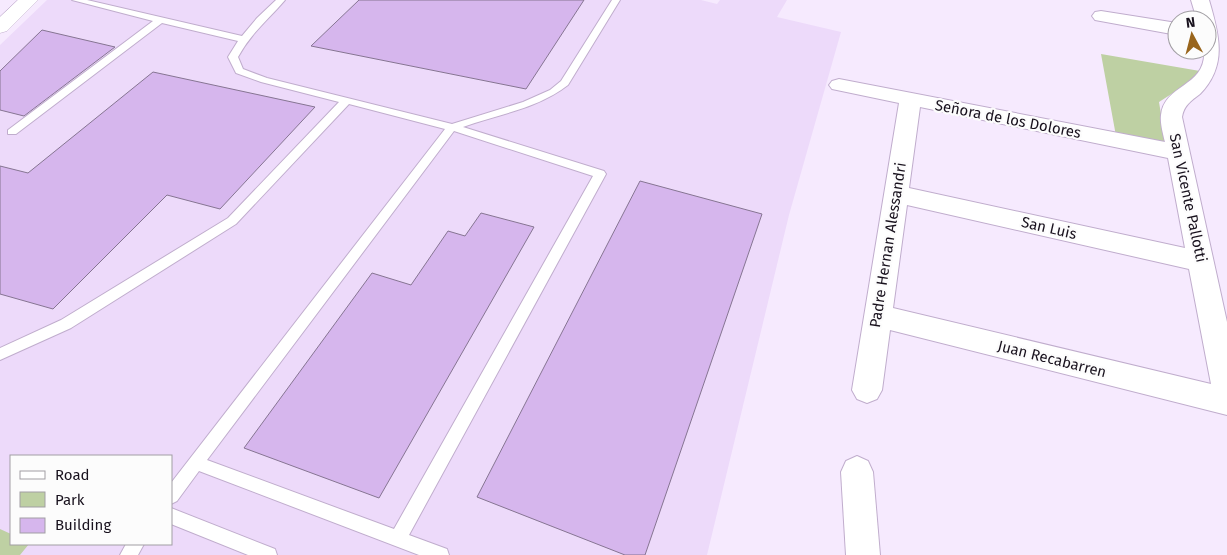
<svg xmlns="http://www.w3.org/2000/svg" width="1227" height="555" viewBox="0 0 1227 555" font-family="'Fira Sans',sans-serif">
	<rect width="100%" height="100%" fill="#f6eafe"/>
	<path fill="#eddafa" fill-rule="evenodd" d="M47,0H701L717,4L720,0H787L777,17L841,32L789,215L707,555H0V45ZM11,456H171V544H11Z"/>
	<g fill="#bed0a3">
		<path d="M1101,54L1200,71L1196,78L1159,102L1166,145L1116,136Z"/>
		<path d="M0,529L11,534V544H29L20,555H0Z"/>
	</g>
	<g fill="#d6b6ed" stroke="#867592">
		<path d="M359,0H584L526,89L311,46Z"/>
		<path d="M42,30L115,47L24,116L0,110V71Z"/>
		<path d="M153,72L315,107L220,209L167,195L53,309L0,294V166L28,173Z"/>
		<path d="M640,181L762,214L645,555H625L477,497Z"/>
		<path d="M481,213L534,227L379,498L244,448L372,273L411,285L448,231L465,236Z"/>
	</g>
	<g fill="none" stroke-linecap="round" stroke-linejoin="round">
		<defs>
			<g id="service">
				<path d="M72,0H87L242,36L257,18L276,0H285C268,20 251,33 238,57L243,69L267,78L452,124L523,102L550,90L561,81L612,0H620L568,85C537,109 499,114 463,127L604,171L606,174L409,535L447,549L449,555H419L199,471L177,501L171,504V483L445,129L349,104L236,224L71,328L0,360V348L61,320L228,218L339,102L261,82L236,73L228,57L238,41L162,23L16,134H8V130L153,21ZM454,131L593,176L394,529L207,460Z"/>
				<path d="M171,508L275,549L277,555H248L171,524Z"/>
				<path d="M126,544H144L138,555H120Z"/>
			</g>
			<g id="minor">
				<path d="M1191,0H1209C1220,37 1227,66 1200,94C1191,101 1184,105 1182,117L1227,322V415L890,330L882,390L877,399L867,403L857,399L852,390L899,103L832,89L829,85L832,81L839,79L1165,142C1163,134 1160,123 1161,115C1164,84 1207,87 1204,50H1207V20H1197ZM920,107L1168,158L1185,248L909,188ZM907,205L1189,269L1211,384L893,308Z"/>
				<path d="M1101,11L1177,23V35L1095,20L1092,16L1095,12Z"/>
				<path d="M857,456L868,461L873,472L880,555H846L841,472L846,461Z"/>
			</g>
			<path id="tertiary" d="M18,0H38L7,31L0,33V17Z"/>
		</defs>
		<use href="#service" stroke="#c0adcd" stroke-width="2"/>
		<use href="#minor" stroke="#c0adcd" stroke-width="2"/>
		<use href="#tertiary" stroke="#c0adcd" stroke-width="1"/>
		<use href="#service" fill="#fff" fill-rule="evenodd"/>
		<use href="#minor" fill="#fff" fill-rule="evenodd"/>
		<use href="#tertiary" fill="#fff" fill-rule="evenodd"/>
	</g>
	<g text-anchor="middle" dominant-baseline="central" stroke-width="4.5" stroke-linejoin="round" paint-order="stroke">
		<g font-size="15" fill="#18111d" stroke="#fcfcfc">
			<text transform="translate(1008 119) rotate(11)">Señora de los Dolores</text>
			<text transform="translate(1188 198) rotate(78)">San Vicente Pallotti</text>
			<text transform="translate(1049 228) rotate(13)">San Luis</text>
			<text transform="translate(888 245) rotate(-81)">Padre Hernan Alessandri</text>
			<text transform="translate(1052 359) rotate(14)">Juan Recabarren</text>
		</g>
	</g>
	<rect x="10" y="455" width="162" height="90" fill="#fcfcfc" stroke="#a19ea3"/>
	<rect x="20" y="471" width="25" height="8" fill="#ffffff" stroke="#a19ea3"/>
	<text x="55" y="480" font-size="15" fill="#18111d">Road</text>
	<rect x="20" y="492" width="25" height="15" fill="#bed0a3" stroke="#a19ea3"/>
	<text x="55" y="505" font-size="15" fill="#18111d">Park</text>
	<rect x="20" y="518" width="25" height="15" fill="#d6b6ed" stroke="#a19ea3"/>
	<text x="55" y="530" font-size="15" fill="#18111d">Building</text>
	<g transform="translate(1192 35) rotate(353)"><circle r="24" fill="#fcfcfc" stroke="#a19ea3"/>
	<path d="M0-4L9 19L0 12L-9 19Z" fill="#99651c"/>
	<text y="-8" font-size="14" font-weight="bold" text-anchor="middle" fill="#18111d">N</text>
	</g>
</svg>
